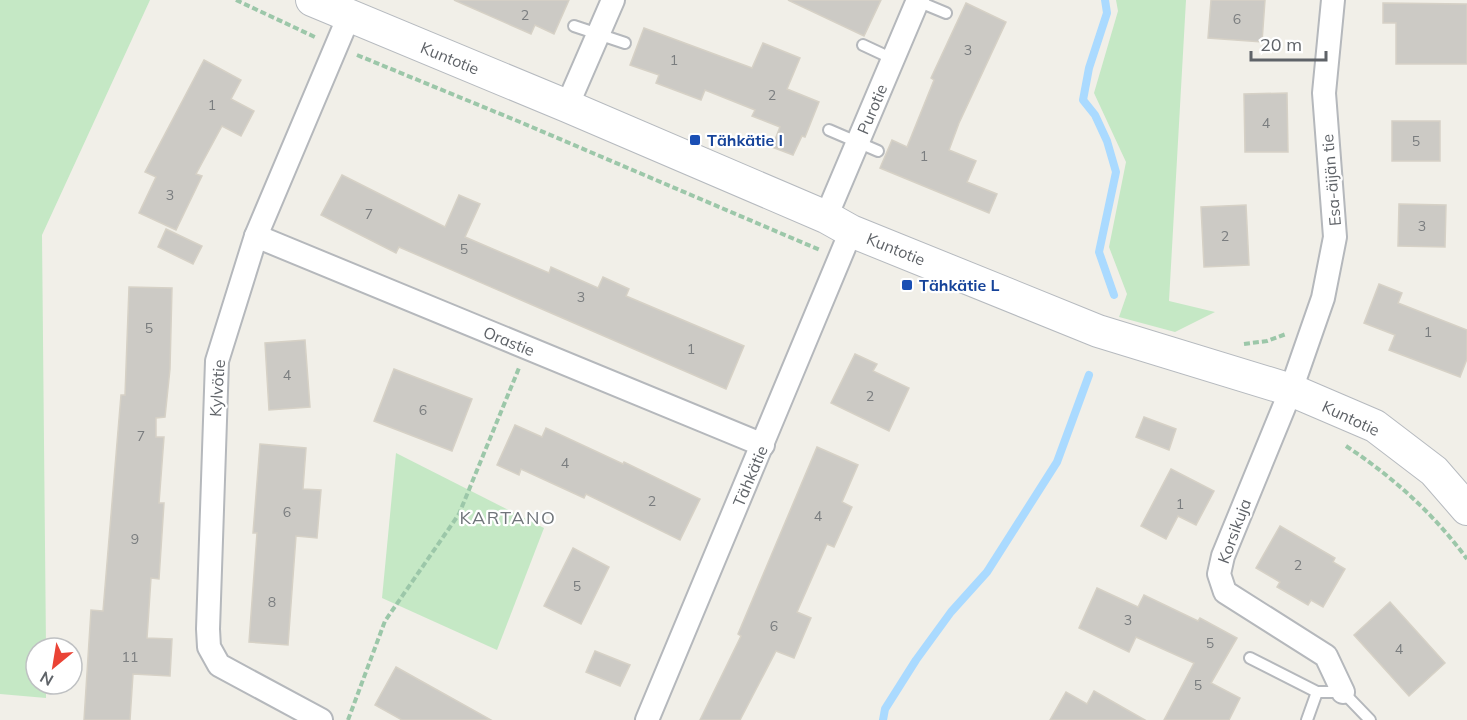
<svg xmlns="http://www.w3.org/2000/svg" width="1467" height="720" viewBox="0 0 1467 720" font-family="Mulish,sans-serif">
	<rect width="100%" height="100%" fill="#f1efe8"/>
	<g fill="#c5e8c5">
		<path d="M0,0H150L42,235L46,648H36V684H46V698L0,694Z"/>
		<path d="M1116,0H1186L1169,301L1215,312L1175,332L1119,317L1127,294L1109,247L1126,162L1094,93L1118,11Z"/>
		<path d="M396,453L544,528L497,650L382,598Z"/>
	</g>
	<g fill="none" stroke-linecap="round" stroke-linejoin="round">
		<g stroke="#aadaff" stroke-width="8">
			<path d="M1105,0L1107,13L1089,68L1083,100L1095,115L1107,141L1116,172L1099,252L1114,295"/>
			<path d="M883,720L885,709L916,660L951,612L987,572L1057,462L1089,375"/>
		</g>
	</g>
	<g fill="#cccac5" stroke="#d6d1c6" stroke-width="1.5">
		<path d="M454,0H569L554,34L535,25L531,34Z"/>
		<path d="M788,0H881L864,36Z"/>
		<path d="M1211,0H1265L1262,42L1208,38Z"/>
		<path d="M966,3L1006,22L959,123L949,150L976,161L967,182L997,194L989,213L880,168L892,140L907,147L934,80L931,78Z"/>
		<path d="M1383,3L1467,4V64H1396V23H1383Z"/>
		<path d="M644,28L752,68L763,43L800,58L787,89L819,102L805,137L802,136L793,155L772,147L780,127L752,116L755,110L705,90L701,100L656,83L659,75L630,65Z"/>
		<path d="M204,60L241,80L231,99L254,111L241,136L222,126L196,174L202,176L176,230L139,213L156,177L145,172Z"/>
		<path d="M1287,93L1288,152H1245L1244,94Z"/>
		<rect x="1392" y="121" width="48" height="40"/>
		<path d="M342,175L445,227L459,195L480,204L465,237L549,273L551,267L598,288L603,277L629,289L626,296L744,346L726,389L399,247L396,253L321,215Z"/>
		<path d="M1399,204L1446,205L1445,247L1398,246Z"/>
		<path d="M1246,205L1249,265L1204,267L1201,207Z"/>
		<path d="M166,229L202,246L193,264L158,247Z"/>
		<path d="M1379,284L1402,293L1398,303L1467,330V359L1460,377L1389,350L1395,335L1364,323Z"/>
		<path d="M129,287L172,288L170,369L165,417L156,418V437H164L159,503H164L159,579L151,578L147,638L172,639L170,676L133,674L130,720H84L91,610L103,611L121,395H125Z"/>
		<path d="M305,340L310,407L269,410L265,343Z"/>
		<path d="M855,354L877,364L873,371L909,388L889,431L831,403Z"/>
		<path d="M394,369L472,399L452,451L374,421Z"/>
		<path d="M1144,417L1176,429L1169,450L1136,437Z"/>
		<path d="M515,425L542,437L546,428L623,464L624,462L700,499L680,540L586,494L584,498L521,469L519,475L497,465Z"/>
		<path d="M260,444L306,448L303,489L321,490L317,538L296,536L288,645L249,642L257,533H253Z"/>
		<path d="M817,447L858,465L842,502L852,507L834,547L827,544L797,612L811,618L794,658L776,651L740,720H700L741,636L738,634Z"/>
		<path d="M1171,469L1214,491L1196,525L1178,516L1166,539L1141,526Z"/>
		<path d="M1280,526L1335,558L1333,562L1345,569L1323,607L1311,600L1308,605L1277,587L1280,582L1256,568Z"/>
		<path d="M573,548L609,567L581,624L544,606Z"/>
		<path d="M1097,588L1138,607L1144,595L1198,621L1200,618L1237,638L1211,683L1240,698L1229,720H1164L1194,663L1136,637L1129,652L1079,628Z"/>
		<path d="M1390,602L1445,663L1409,696L1354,635Z"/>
		<path d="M595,651L630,665L620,686L586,672Z"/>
		<path d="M396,667L491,720H402L375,705Z"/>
		<path d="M1094,691L1145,720H1050L1066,692L1087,704Z"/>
	</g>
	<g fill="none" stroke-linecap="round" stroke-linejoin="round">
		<defs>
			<g id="lane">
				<path d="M917,1L946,13"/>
				<path d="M574,26L625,43"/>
				<path d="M863,45L893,59"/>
				<path d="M829,130L878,151"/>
				<path d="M1250,658L1317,692H1343L1370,720"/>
				<path d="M1307,720L1317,692"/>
			</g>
			<g id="street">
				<path d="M1333,0L1324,93L1335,237L1323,298L1291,390L1223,556L1219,574L1225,592L1326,656L1343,692"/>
				<path d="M567,106L613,0"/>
				<path d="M826,217L918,0"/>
				<path d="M256,236L763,445"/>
				<path d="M321,720L219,665L209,647L208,629L217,361L256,236L349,16"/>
				<path d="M647,720L851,231"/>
			</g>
			<path id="secondary" d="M312,0L567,106L826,217L851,231L1098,331L1291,390L1375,426L1434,471L1467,509"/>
		</defs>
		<use href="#lane" stroke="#b5b8bc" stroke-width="14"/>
		<use href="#street" stroke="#b5b8bc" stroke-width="26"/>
		<use href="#secondary" stroke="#b6babf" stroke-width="34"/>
		<g stroke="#9cc7a9" stroke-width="4" stroke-dasharray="6 3" stroke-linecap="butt">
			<path d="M236,0L317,38"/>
			<path d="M357,55L520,122L820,250"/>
			<path d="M1244,344L1267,341L1286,334"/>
			<path d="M1346,446C1393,477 1434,514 1467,559"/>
			<path d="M348,720L385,621L459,514L519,368"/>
		</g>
		<use href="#lane" stroke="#fff" stroke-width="10"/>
		<use href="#street" stroke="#fff" stroke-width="22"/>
		<use href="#secondary" stroke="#fff" stroke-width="32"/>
	</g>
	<g fill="#1a4fb4" stroke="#fff" stroke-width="2">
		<rect x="689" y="134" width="12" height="12" rx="3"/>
		<rect x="901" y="279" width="12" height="12" rx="3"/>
	</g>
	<g text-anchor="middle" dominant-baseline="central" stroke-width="4.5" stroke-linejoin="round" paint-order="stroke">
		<g font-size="14" fill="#7a7d7f">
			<text x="525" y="15">2</text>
			<text x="1237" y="19">6</text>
			<text x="968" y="50">3</text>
			<text x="674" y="60">1</text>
			<text x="772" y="95">2</text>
			<text x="212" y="105">1</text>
			<text x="1266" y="123">4</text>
			<text x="1416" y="141">5</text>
			<text x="924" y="156">1</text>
			<text x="170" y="195">3</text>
			<text x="369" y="214">7</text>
			<text x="1422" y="226">3</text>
			<text x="1225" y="236">2</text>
			<text x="464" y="249">5</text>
			<text x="581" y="297">3</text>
			<text x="149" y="328">5</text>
			<text x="1428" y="332">1</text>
			<text x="691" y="349">1</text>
			<text x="287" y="375">4</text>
			<text x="870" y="396">2</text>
			<text x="423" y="410">6</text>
			<text x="141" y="436">7</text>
			<text x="565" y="463">4</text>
			<text x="652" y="501">2</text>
			<text x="1180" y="504">1</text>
			<text x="287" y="512">6</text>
			<text x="818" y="516">4</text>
			<text x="135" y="539">9</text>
			<text x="1298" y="565">2</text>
			<text x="577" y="586">5</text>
			<text x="272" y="602">8</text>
			<text x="1128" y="620">3</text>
			<text x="774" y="626">6</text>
			<text x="1210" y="643">5</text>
			<text x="1399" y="649">4</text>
			<text x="130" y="657">11</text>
			<text x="1198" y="685">5</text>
		</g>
		<g font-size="16" fill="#5f6368" stroke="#fff">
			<text transform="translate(450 58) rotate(22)">Kuntotie</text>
			<text transform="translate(872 109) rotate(-67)">Purotie</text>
			<text transform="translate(1331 180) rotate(-95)">Esa-äijän tie</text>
			<text transform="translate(896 249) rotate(22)">Kuntotie</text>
			<text transform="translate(509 341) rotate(22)">Orastie</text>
			<text transform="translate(217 388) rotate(-86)">Kylvötie</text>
			<text transform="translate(1351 418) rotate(25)">Kuntotie</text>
			<text transform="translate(750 476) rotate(-67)">Tähkätie</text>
			<text transform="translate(1234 531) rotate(-70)">Korsikuja</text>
		</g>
		<g font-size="16" font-weight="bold" fill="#164399" stroke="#fff" text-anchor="start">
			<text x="707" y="140">Tähkätie I</text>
			<text x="919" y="285">Tähkätie L</text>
		</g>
		<g font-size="18" letter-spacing="1.5" fill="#70757a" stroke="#fff">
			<text x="508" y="517">KARTANO</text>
		</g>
	</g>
	<g transform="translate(54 666) rotate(210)"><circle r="28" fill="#ffffff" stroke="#bfc1c3" stroke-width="1.5"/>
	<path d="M0-4.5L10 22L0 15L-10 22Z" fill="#ea4335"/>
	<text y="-9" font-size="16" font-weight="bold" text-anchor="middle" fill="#5f6368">N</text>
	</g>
	<path d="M1251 51v9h75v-9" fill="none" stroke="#5f6368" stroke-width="3"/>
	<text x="1260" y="51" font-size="18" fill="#5f6368" stroke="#ffffff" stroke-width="4.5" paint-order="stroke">20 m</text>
</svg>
